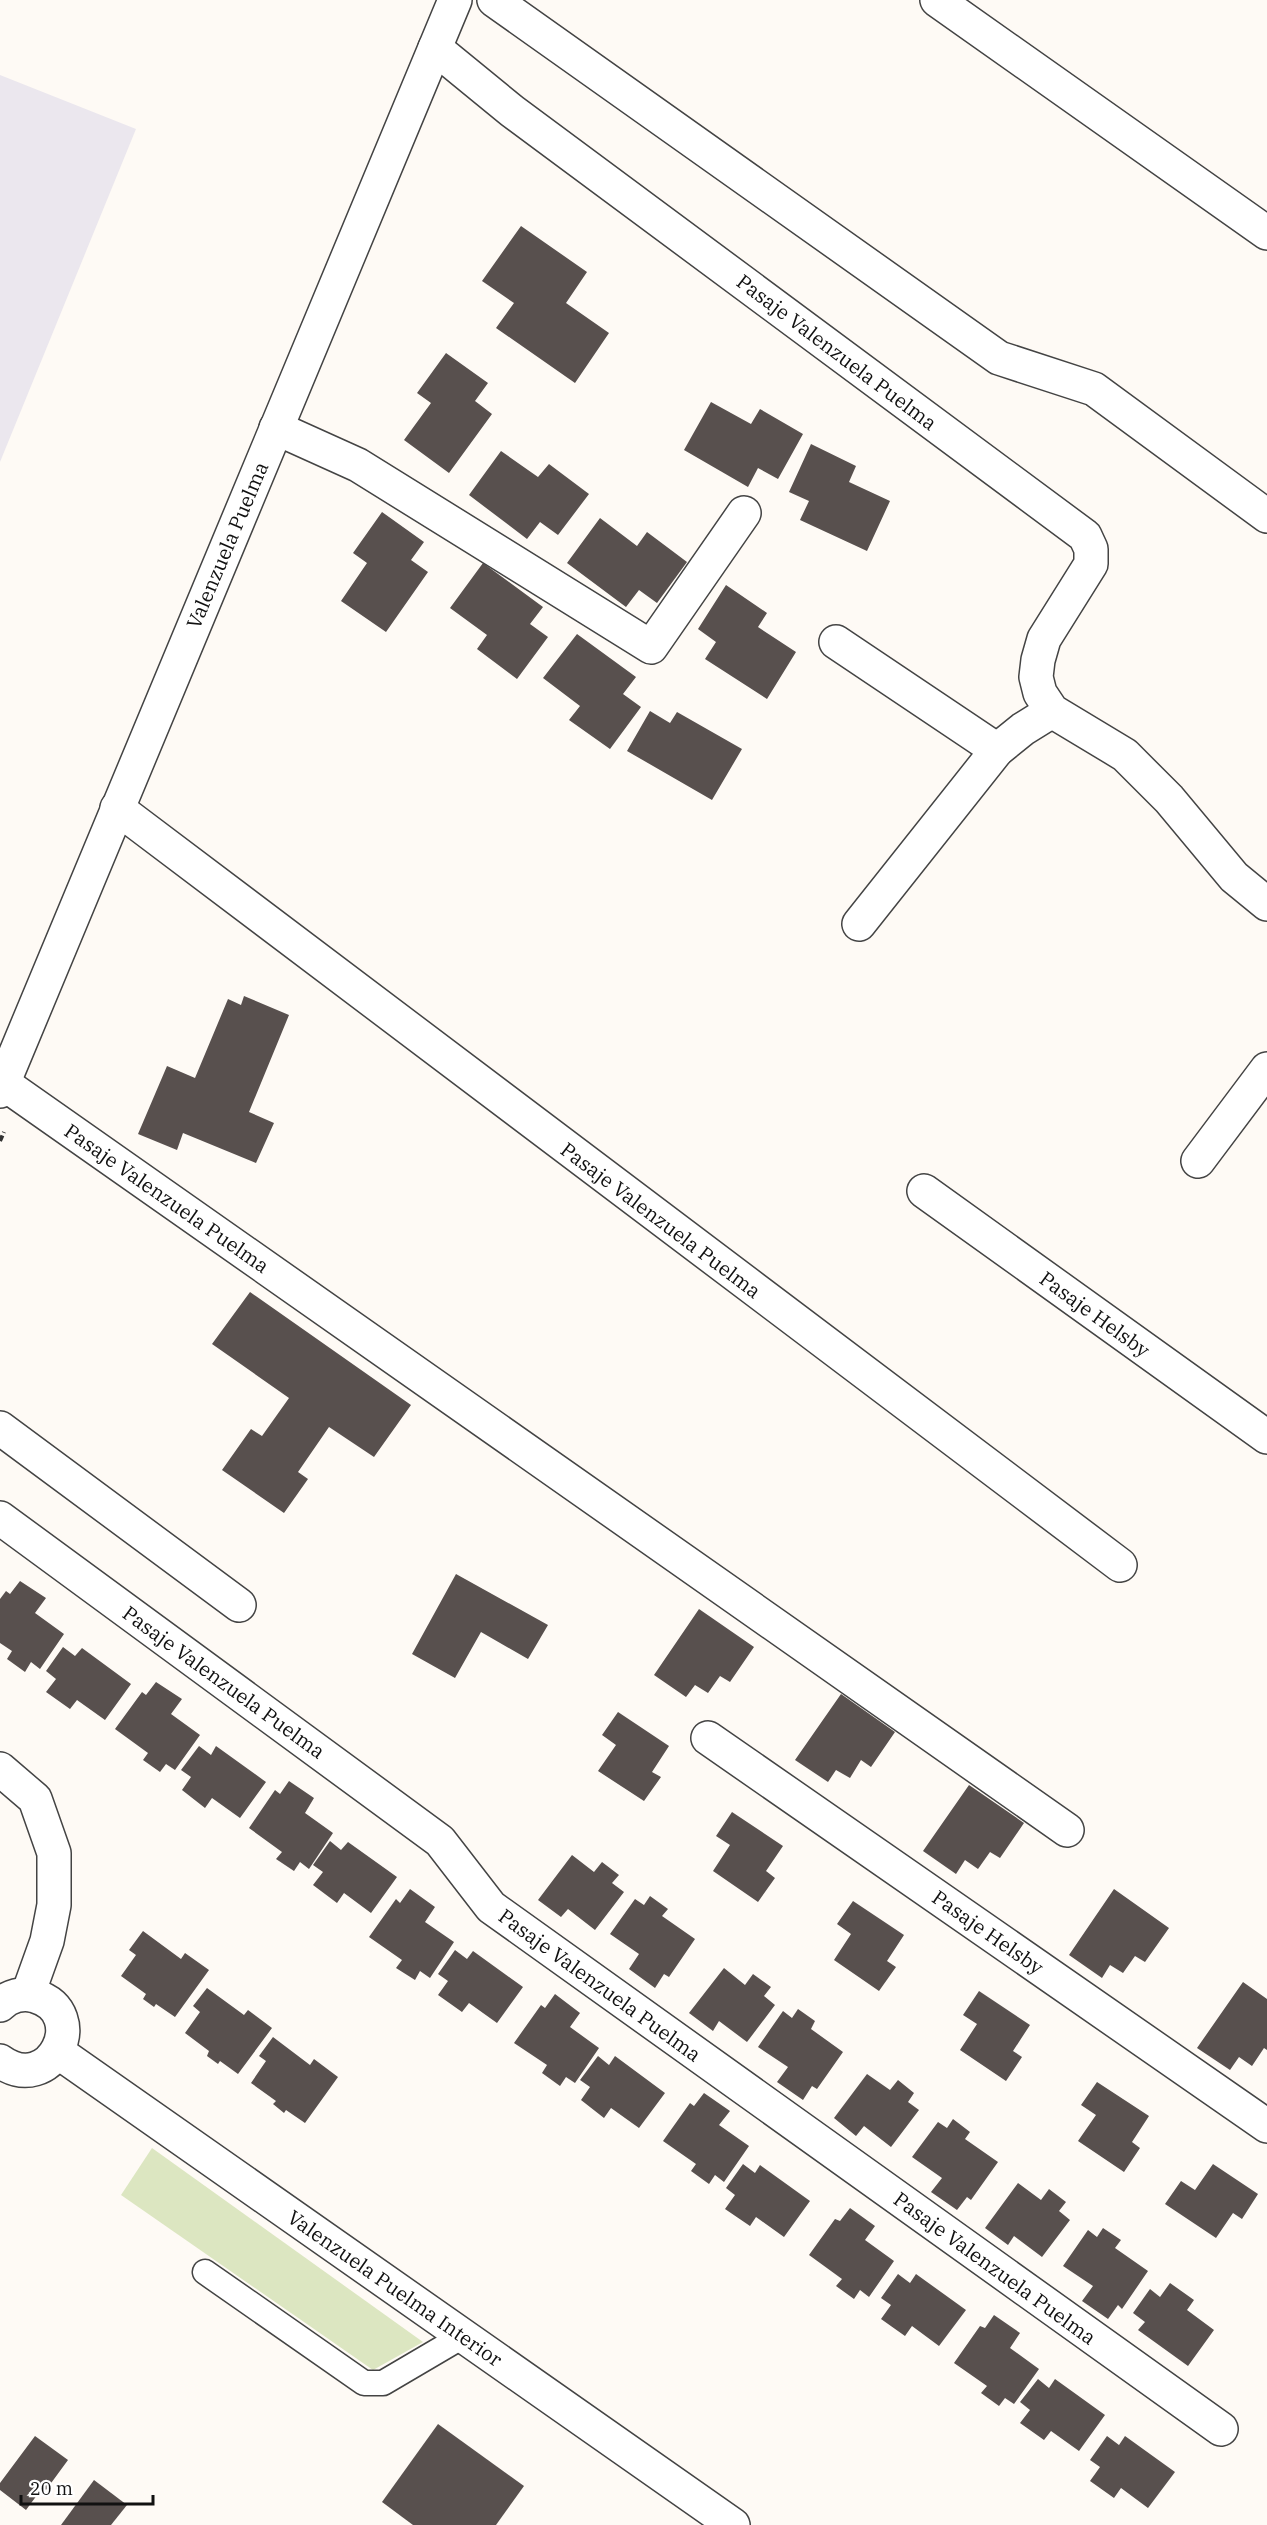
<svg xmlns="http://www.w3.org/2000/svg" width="1267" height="2525" viewBox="0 0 1267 2525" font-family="'IBM Plex Serif',serif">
	<rect width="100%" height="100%" fill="#fefaf5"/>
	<path fill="#ebe7ee" d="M0,75L136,129L0,462Z"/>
	<path fill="#dce6c1" d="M152,2148L423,2342L373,2370L121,2195Z"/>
	<g fill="#58504e">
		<path d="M521,226L587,272L566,303L609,333L575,383L496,328L514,303L482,281Z"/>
		<path d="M446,353L488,383L475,401L492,414L449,473L404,440L431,403L417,393Z"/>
		<path d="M711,402L751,424L760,409L803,434L778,479L758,468L748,487L684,450Z"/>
		<path d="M811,444L856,466L849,482L890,501L867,551L800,520L809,501L789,492Z"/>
		<path d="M501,451L538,477L549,464L589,494L558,535L540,522L527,539L469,495Z"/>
		<path d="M382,512L424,542L411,560L428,572L386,632L341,601L367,563L353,553Z"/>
		<path d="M600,518L637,546L647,532L687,562L657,603L639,590L626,607L567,563Z"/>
		<path d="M483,563L543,607L530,624L548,637L517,679L477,649L487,635L450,608Z"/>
		<path d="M726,585L767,613L758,627L796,652L767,699L705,659L716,642L698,629Z"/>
		<path d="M577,634L636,677L623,694L641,707L610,749L569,720L580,706L543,678Z"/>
		<path d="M650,711L670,723L677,712L742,749L712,800L627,751Z"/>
		<path d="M244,996L289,1015L249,1112L274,1123L256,1163L183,1133L177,1150L138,1134L167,1066L195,1078L228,999L241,1005Z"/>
		<path d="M250,1292L411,1405L374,1457L329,1427L298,1472L308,1479L284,1513L222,1470L251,1429L262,1436L289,1398L212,1344Z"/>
		<path d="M456,1574L548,1625L528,1659L481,1632L455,1678L412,1654Z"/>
		<path d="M20,1581L46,1598L35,1613L64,1634L40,1669L31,1662L25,1672L7,1659L12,1651L0,1643V1599L6,1591L10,1594Z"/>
		<path d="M699,1609L754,1647L730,1682L720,1676L708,1693L695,1685L686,1697L654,1675Z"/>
		<path d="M63,1647L75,1656L82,1648L131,1684L105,1720L77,1700L70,1709L46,1692L56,1679L46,1671Z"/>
		<path d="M156,1682L182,1699L171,1714L200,1735L175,1770L166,1764L160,1772L143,1760L148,1753L115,1729L142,1692L146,1695Z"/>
		<path d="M841,1694L895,1732L871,1767L861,1760L850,1778L836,1770L828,1782L795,1760Z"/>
		<path d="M618,1712L669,1746L652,1772L661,1777L644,1801L598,1771L616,1745L602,1735Z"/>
		<path d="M199,1746L211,1755L216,1746L266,1782L240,1818L212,1798L205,1808L182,1790L191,1777L181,1770Z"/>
		<path d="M289,1781L314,1798L305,1813L333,1833L309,1869L300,1862L294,1871L276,1859L282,1852L249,1828L275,1790L280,1794Z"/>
		<path d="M969,1785L1024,1823L1000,1858L990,1852L978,1869L965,1860L956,1874L923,1851Z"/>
		<path d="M732,1812L783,1846L766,1871L775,1878L758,1902L713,1871L730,1845L716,1836Z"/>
		<path d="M330,1841L341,1850L348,1842L397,1877L371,1913L344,1893L337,1903L313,1885L323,1872L313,1865Z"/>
		<path d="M572,1855L594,1872L602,1862L619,1875L612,1883L624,1892L595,1930L568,1909L561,1917L538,1900Z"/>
		<path d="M410,1889L435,1907L425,1922L454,1942L430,1978L420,1971L415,1980L396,1968L402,1960L369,1937L396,1899L400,1903Z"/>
		<path d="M1114,1889L1169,1928L1145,1962L1135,1956L1123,1973L1110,1965L1102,1978L1069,1955Z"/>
		<path d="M650,1896L668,1909L662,1916L695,1939L669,1977L664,1974L655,1988L629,1969L639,1954L610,1934L635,1899L644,1905Z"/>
		<path d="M853,1901L904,1935L887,1961L896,1967L879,1991L834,1960L851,1934L837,1924Z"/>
		<path d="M143,1931L181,1959L185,1953L209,1970L175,2017L156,2004L154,2007L143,1999L146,1994L121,1976L136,1955L129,1950Z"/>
		<path d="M455,1950L467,1959L473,1951L523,1987L497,2023L469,2003L462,2012L438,1995L448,1981L438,1974Z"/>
		<path d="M724,1968L745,1985L753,1974L771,1987L764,1996L775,2005L747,2042L719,2021L713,2031L689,2013Z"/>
		<path d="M1243,1982L1267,1999V2050L1264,2048L1252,2066L1239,2057L1230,2070L1197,2048Z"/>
		<path d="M207,1988L244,2015L248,2010L272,2028L238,2074L220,2061L218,2064L207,2056L209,2051L185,2033L200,2012L193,2006Z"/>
		<path d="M979,1991L1030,2025L1013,2051L1022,2057L1006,2081L960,2050L977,2024L963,2015Z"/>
		<path d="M555,1994L580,2013L570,2027L599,2048L575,2083L566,2077L560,2086L542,2073L547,2065L514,2043L541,2005L545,2008Z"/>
		<path d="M798,2009L815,2021L811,2029L843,2052L817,2089L812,2086L803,2100L777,2082L788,2067L758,2047L783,2011L792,2018Z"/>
		<path d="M273,2037L310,2065L314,2059L338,2077L305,2123L286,2110L284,2113L273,2104L276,2101L251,2083L266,2061L259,2056Z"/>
		<path d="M598,2056L609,2065L615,2056L665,2093L639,2128L611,2108L604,2118L581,2100L590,2087L580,2080Z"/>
		<path d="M867,2074L890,2090L898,2080L914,2093L908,2102L919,2110L891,2147L864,2126L856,2136L834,2118Z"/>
		<path d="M1097,2082L1149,2116L1132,2142L1140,2148L1124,2172L1078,2141L1096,2115L1081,2105Z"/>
		<path d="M704,2093L730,2111L719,2125L749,2146L724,2182L715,2175L709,2184L691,2171L696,2164L663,2141L690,2103L694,2106Z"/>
		<path d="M953,2119L970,2132L965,2139L998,2162L971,2200L967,2197L957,2210L931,2192L942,2178L912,2157L938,2122L947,2128Z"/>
		<path d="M743,2164L755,2173L760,2165L810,2201L784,2237L756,2217L750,2226L725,2209L735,2195L726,2188Z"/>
		<path d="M1213,2164L1258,2194L1242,2219L1233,2213L1216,2238L1165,2204L1181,2181L1195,2190Z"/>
		<path d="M1018,2183L1041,2200L1049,2189L1066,2202L1059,2211L1070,2220L1042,2257L1014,2236L1008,2245L985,2228Z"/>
		<path d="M850,2208L875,2226L865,2240L894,2261L869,2297L860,2290L854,2299L836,2286L842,2279L809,2255L835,2219L840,2221Z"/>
		<path d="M1103,2228L1121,2240L1115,2248L1148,2271L1122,2309L1118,2305L1108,2319L1082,2301L1093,2286L1063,2266L1088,2230L1097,2237Z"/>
		<path d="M898,2274L910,2283L916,2274L966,2310L939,2346L912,2326L905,2336L881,2319L891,2305L881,2298Z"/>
		<path d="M1170,2283L1194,2300L1187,2310L1214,2330L1188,2366L1138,2330L1145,2322L1133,2313L1150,2289L1160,2297Z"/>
		<path d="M994,2315L1020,2333L1010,2348L1039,2369L1014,2404L1005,2398L999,2406L981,2393L987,2386L954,2363L980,2326L985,2328Z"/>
		<path d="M1038,2379L1049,2388L1055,2379L1105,2415L1079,2451L1051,2431L1044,2440L1020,2423L1030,2410L1020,2402Z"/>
		<path d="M438,2424L524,2486L496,2525H413L382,2502Z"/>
		<path d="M35,2436L68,2460L46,2490L43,2487L26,2510L0,2490V2483Z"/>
		<path d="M1107,2436L1119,2445L1125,2436L1175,2472L1148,2508L1121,2488L1114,2498L1090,2481L1100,2467L1090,2460Z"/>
		<path d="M94,2480L127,2505L111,2525H61Z"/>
	</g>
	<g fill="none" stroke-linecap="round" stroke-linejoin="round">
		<defs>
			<path id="service" d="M205,2272L364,2383H383L463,2336"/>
			<g id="minor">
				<path d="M494,0L999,358L1094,389L1267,516"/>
				<path d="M937,0L1267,233"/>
				<path d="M435,48L512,111L1085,536L1091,549V564L1044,639L1038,660L1036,677L1040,693L1052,711L1125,755L1169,799L1234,877L1267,904"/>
				<path d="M276,428L358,465L651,647L744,513"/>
				<path d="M836,642L997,750"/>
				<path d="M117,808L1120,1565"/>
				<path d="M859,924L997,750L1023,729L1052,711"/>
				<path d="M3,1083L1067,1830"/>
				<path d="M1198,1161L1267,1069"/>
				<path d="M924,1191L1267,1437"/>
				<path d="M0,1428L239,1605"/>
				<path d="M0,1518L440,1841L491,1907L1221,2429"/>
				<path d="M708,1738L1267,2126"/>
				<path d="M0,1769L35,1799L54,1853V1905L47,1941L28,1994"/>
				<path d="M0,2005C9,1996 23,1992 35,1996C92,2013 51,2098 0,2061"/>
				<path d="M58,2052L733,2525"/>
			</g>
			<path id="tertiary" d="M0,1091L455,0"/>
		</defs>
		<use href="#service" stroke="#444" stroke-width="27"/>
		<use href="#minor" stroke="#444" stroke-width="36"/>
		<use href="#tertiary" stroke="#444" stroke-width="36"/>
		<path stroke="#333" stroke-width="4" stroke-dasharray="6 3" stroke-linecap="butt" d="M0,1141L4,1132"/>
		<use href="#service" stroke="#fff" stroke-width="24"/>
		<use href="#minor" stroke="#fff" stroke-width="33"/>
		<use href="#tertiary" stroke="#fff" stroke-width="33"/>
	</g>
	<g text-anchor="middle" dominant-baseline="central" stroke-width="6" stroke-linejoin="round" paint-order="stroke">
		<g font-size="20" fill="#111" stroke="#fff">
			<text transform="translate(837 352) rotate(37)">Pasaje Valenzuela Puelma</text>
			<text transform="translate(227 545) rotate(-67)">Valenzuela Puelma</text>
			<text transform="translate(167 1198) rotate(35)">Pasaje Valenzuela Puelma</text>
			<text transform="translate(661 1220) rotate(37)">Pasaje Valenzuela Puelma</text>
			<text transform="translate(1095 1314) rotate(36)">Pasaje Helsby</text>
			<text transform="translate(224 1682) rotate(36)">Pasaje Valenzuela Puelma</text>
			<text transform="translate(988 1932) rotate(35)">Pasaje Helsby</text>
			<text transform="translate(600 1985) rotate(36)">Pasaje Valenzuela Puelma</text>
			<text transform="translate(995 2268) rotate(36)">Pasaje Valenzuela Puelma</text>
			<text transform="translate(395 2288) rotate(35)">Valenzuela Puelma Interior</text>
		</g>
	</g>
	<path d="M21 2495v9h132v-9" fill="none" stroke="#111111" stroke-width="3"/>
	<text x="30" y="2495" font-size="18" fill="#111111" stroke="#ffffff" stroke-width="4.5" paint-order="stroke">20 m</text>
</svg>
